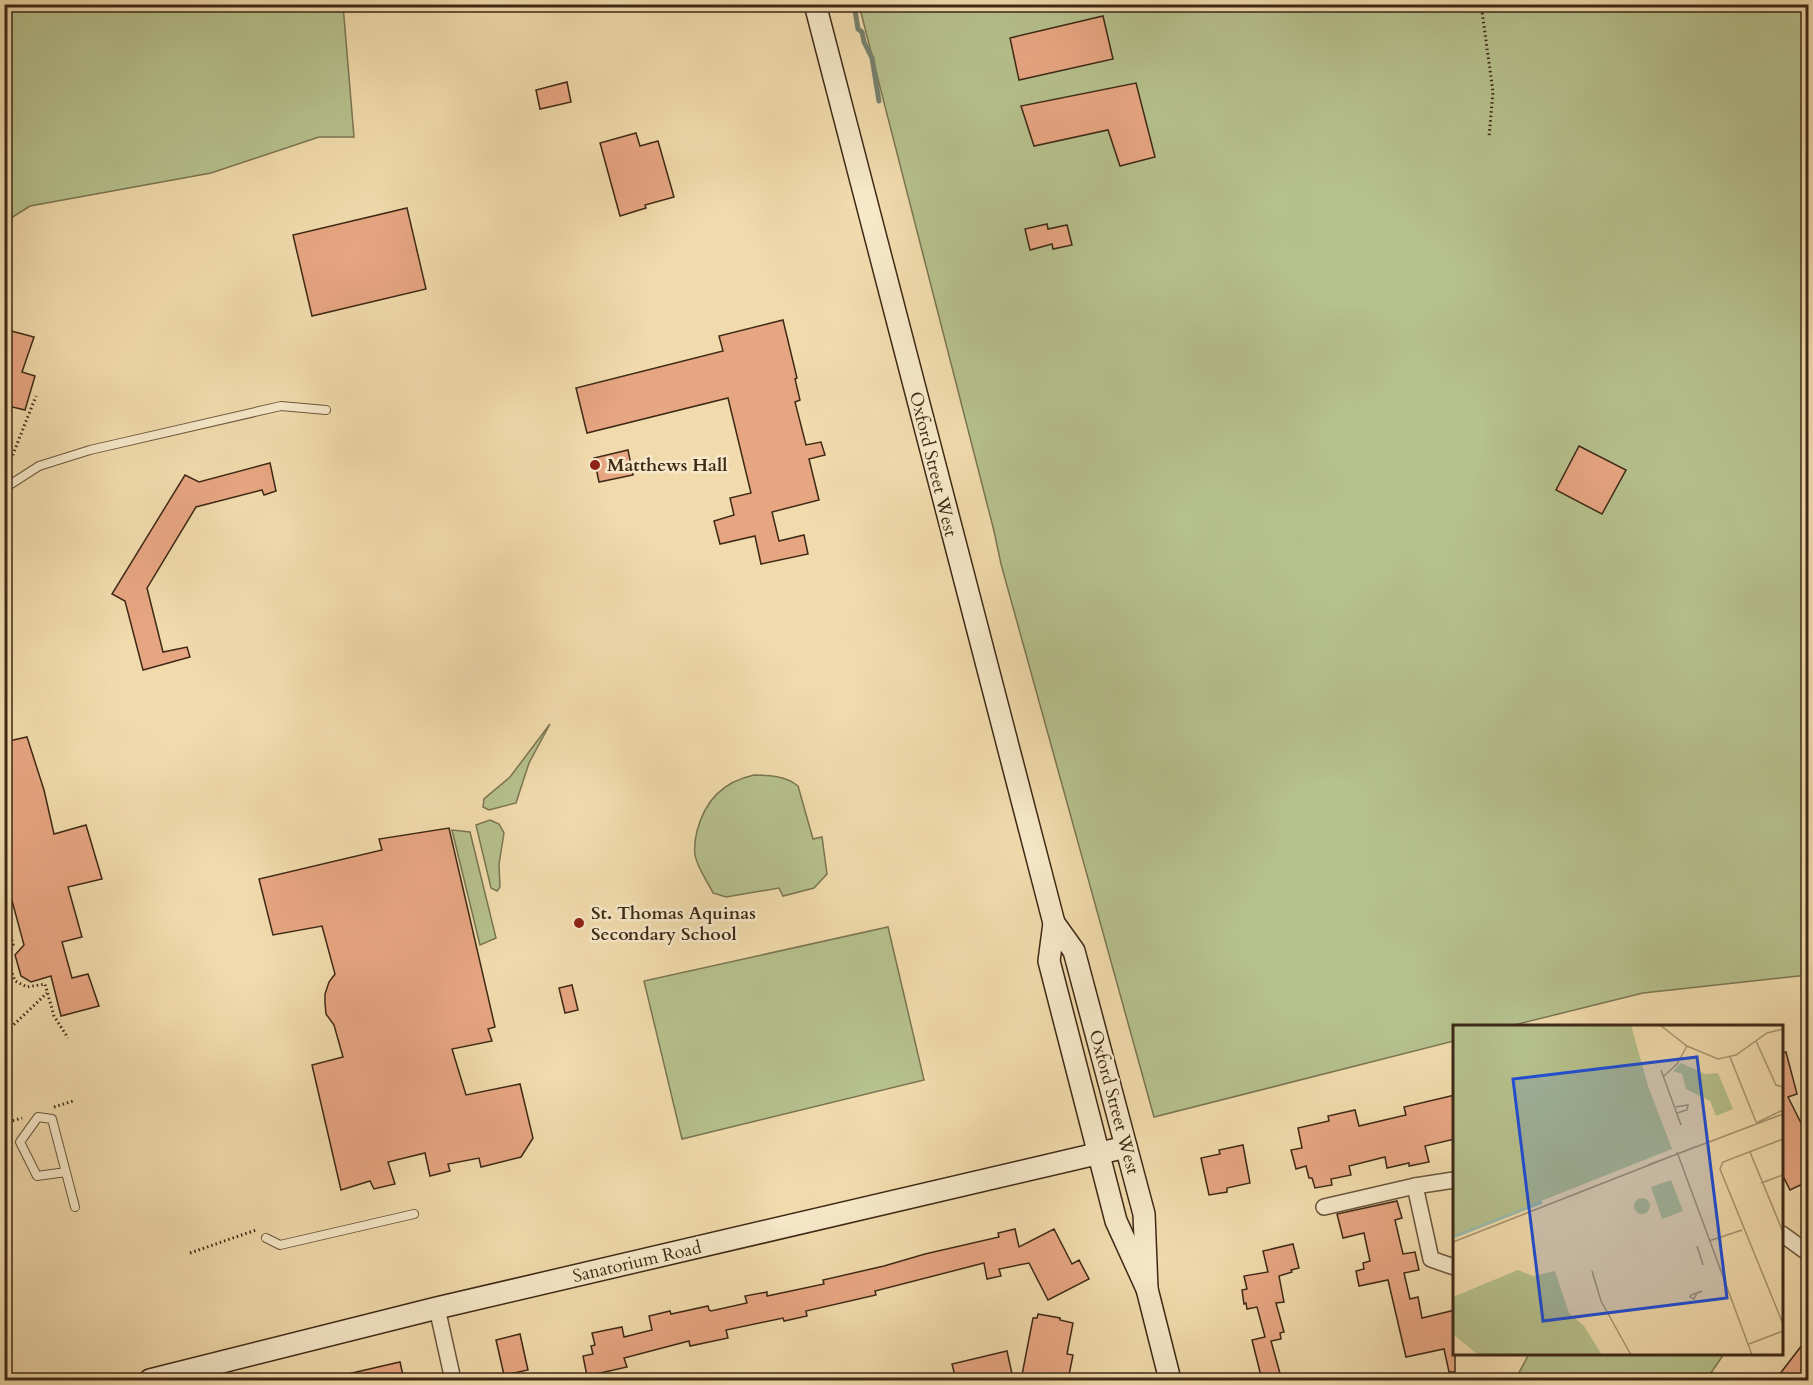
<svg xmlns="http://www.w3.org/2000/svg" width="1813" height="1385" viewBox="0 0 1813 1385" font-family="Cardo,serif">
	<rect width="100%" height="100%" fill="#f1dbac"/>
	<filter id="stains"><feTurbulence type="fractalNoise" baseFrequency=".00333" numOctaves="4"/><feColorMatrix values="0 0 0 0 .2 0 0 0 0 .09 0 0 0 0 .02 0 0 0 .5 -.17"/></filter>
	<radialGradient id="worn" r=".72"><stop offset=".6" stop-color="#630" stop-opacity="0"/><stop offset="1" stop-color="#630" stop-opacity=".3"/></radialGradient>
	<g fill="#b6c18d" stroke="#7a7552" stroke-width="1.5">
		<path d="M5,4L343,5L354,137H319L211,173L30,206L5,222Z"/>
		<path d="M859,5H1808V975L1643,993L1510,1026H1454V1041L1154,1117L1001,564L994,531Z"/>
		<path d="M550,724L529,763L516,803L489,810L483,807L484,799L510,777Z"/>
		<path d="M754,775C769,775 786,776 798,786L813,839L822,837L827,874L814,888L783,896L779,888L726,897L713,893C707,881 697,867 695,855C694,847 695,839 697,831C705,801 722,782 754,775Z"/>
		<path d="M490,820L499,824L504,833L499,864L500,887L497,891L491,888L476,825Z"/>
		<path d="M452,830L470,832L496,938L480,945Z"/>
		<path d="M888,927L924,1080L682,1139L644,981Z"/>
		<path d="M1529,1354H1724L1706,1380H1515Z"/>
	</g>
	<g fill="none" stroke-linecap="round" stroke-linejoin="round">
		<path stroke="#76816f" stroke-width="5" d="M854,4L858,29L862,32L864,42L872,58L879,101"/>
	</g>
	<g fill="#e7a682" stroke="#3e2916" stroke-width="1.5">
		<path d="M1103,16L1113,59L1019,80L1010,38Z"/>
		<path d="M567,82L571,102L540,109L536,90Z"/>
		<path d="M1136,83L1155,157L1120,166L1108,130L1034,146L1021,106Z"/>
		<path d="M636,133L640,146L658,141L674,197L645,205L646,208L620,216L600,143Z"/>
		<path d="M407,208L426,289L312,316L293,235Z"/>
		<path d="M1047,224L1048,229L1067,225L1072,245L1053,249L1052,244L1030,250L1025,229Z"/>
		<path d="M783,320L797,378L795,379L800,400L795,402L806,445L821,442L825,455L809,459L819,500L772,512L779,541L804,535L808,554L761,564L755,536L720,544L714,521L734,515L730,498L751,493L728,398L587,433L576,388L723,351L719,336Z"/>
		<path d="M4,329L34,337L22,372L35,376L25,410L4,405Z"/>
		<path d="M1579,446L1626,470L1602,514L1556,490Z"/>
		<path d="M628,450L633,475L599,482L594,458Z"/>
		<path d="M270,463L276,491L264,495L262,490L196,507L147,588L163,652L187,647L190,657L143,670L125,601L112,594L185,475L199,482Z"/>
		<path d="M27,737L44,790L54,834L86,825L102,879L68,887L82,937L62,942L72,978L88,974L99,1006L61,1016L51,976L31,982L21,976L15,955L24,945L4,871V742Z"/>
		<path d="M449,828L495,1027L488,1029L492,1041L452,1049L466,1095L520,1084L533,1138L521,1157L481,1167L479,1158L448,1164L450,1171L430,1176L425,1153L388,1162L395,1184L374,1189L370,1181L341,1190L312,1065L343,1057L334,1025L326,1014L325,1003V994L329,982L335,974L322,926L273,935L259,879L382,850L379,839Z"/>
		<path d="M572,985L578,1010L565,1013L559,988Z"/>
		<path d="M1786,1052L1797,1094L1788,1097L1809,1139V1181L1790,1190L1782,1174V1053Z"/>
		<path d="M1455,1095V1139L1425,1146L1429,1162L1409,1166V1163L1387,1168L1385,1157L1349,1166L1351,1175L1331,1179L1332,1185L1315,1188L1312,1178H1309L1306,1166L1296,1169L1291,1150L1302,1148L1298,1128L1329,1121L1328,1116L1355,1110L1359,1126L1406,1115L1404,1107Z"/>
		<path d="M1243,1145L1250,1183L1227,1188V1192L1209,1195L1201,1158L1220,1154L1219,1150Z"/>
		<path d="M1397,1201L1402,1218L1395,1220L1403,1254L1415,1252L1419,1270L1404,1273L1410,1299L1418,1297L1422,1318L1455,1310V1372H1449L1444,1349L1406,1357L1388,1280L1359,1286L1356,1271L1364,1269L1363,1263L1370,1261L1364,1233L1343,1238L1337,1214Z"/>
		<path d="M1015,1229L1019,1247L1054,1229L1072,1264L1079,1260L1089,1279L1048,1300L1029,1263L999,1269L1001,1276L987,1279L984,1263L875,1291L876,1295L806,1311L807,1316L784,1321L783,1318L726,1330L728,1338L690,1346L689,1341L624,1358L627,1367L587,1376L583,1356L593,1354L591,1346L595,1345L592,1333L622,1327L624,1337L652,1330L649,1316L670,1311L671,1314L708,1306L709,1310L711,1311L747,1303L745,1296L767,1292V1296L824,1284L823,1280L884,1266L925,1254L999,1237L998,1233Z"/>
		<path d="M1293,1244L1299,1268L1291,1270L1292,1272L1279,1276L1284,1302L1276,1303L1284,1332L1280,1333L1281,1339L1271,1341L1281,1377L1277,1378L1278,1380H1262L1252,1340L1265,1337L1257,1307L1247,1309L1246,1303L1244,1304L1242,1290L1247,1289L1244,1276L1268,1272L1263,1251Z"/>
		<path d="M1038,1314L1060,1318V1320L1073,1323L1067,1354L1073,1355L1068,1380H1021L1033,1318H1037Z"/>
		<path d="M520,1334L528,1370L504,1375L496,1340Z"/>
		<path d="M1809,1336V1374L1804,1380H1786L1779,1375Z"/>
		<path d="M1007,1351L1012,1374L985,1380H956L952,1364Z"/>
		<path d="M400,1362L404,1380H344L343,1375Z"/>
	</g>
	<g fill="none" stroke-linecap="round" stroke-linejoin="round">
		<defs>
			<g id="lane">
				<path d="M4,485L11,484L39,466L90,450L281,406L326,410"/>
				<path d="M66,1172L37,1176L20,1142L38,1117L52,1119L75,1207"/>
				<path d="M266,1238L280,1245L414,1214"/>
			</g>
			<g id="street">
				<path d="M1415,1186L1431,1259L1454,1267"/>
				<path d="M1324,1207L1415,1186L1454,1180"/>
				<path d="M1782,1234L1808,1253"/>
				<path d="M437,1308L453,1380"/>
			</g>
			<g id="secondary">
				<path d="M815,4L1054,923L1074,951L1144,1214L1147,1289"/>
				<path d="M1054,923L1049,961L1116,1221L1147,1289L1170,1380"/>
				<path d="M150,1380L437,1308L1126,1147"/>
			</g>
		</defs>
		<use href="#lane" stroke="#6b563c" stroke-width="10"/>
		<use href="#street" stroke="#6b563c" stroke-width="18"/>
		<use href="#secondary" stroke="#3e2916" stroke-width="24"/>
		<g stroke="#3e2916" stroke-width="3" stroke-dasharray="1.5 3" stroke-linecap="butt">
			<path d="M1481,4L1493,92L1489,137"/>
			<path d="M6,472L36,396"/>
			<path d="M1802,632L1804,657L1808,670"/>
			<path d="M4,909L13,945L7,959L15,981L27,987L45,984L54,1016L68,1038"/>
			<path d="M4,1034L47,993"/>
			<path d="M54,1107L73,1101"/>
			<path d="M4,1123L22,1118"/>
			<path d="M190,1253L256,1230"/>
		</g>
		<use href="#lane" stroke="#f6e8c9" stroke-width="8"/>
		<use href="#street" stroke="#f6e8c9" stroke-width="15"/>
		<use href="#secondary" stroke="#f6e8c9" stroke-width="21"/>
	</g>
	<g fill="#8f2418" stroke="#f6e8c9" stroke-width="2">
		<circle cx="595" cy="465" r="6"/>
		<circle cx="579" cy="923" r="6"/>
	</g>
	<g text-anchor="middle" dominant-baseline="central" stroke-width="5" stroke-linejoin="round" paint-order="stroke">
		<g font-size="18" fill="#3e2916" stroke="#f6e8c9">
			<text transform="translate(933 464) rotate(76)">Oxford Street West</text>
			<text transform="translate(1114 1102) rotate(75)">Oxford Street West</text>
			<text transform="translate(637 1262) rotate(-13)">Sanatorium Road</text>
		</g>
		<g font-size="18" font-weight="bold" fill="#3e2916" stroke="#f6e8c9" text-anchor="start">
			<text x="607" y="465">Matthews Hall</text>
			<text x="591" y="913">St. Thomas Aquinas<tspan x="591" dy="21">Secondary School</tspan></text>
		</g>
	</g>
	<g transform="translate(1453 1025)">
		<rect width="330" height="330" fill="#f1dbac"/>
		<path d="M0,0H178L195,61L219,124L0,211ZM228,38L252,49L265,48L280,84L263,91L257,76L233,64L229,49L220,46ZM218,155L230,186L209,194L198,162ZM181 181a8 8 0 1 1 16 0a8 8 0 1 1-16 0ZM65,245L80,251L102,246L116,288L131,301L149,330H25L0,309V272Z" fill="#b6c18d"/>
		<path fill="none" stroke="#9bbbab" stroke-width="3" d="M0,212L89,177"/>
		<path fill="none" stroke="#a99470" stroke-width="1.5" d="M207,0L234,21L265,34L283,30L314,8L330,4M303,16L323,60L330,62M277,32L303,97M208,45L228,100M211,51L224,39L234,21M223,82L235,80L234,85L224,88M303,98L330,85M330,114L270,137L267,144L330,299M224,127L299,330M297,127L330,207M195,140L330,89M308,158L330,150M256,216L289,205M0,217L242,122M244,221L250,240M139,246L148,276L178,330M244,268L241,274L237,272L238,270L244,268L249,266M296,319L330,306"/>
		<path fill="#1d4ed8" fill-opacity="0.15" stroke="#1d4ed8" stroke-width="3" d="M244,32L274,273L90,296L60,54Z"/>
		<rect width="330" height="330" fill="none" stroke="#3e2916" stroke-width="3"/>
	</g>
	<rect width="1813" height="1385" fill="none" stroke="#f1dbac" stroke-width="24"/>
	<rect x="6" y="6" width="1801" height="1373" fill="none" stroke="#3e2916" stroke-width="3"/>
	<rect x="12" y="12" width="1789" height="1361" fill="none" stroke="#3e2916" stroke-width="1.5"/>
	<rect width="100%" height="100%" filter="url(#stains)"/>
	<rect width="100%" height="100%" fill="url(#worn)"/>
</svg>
